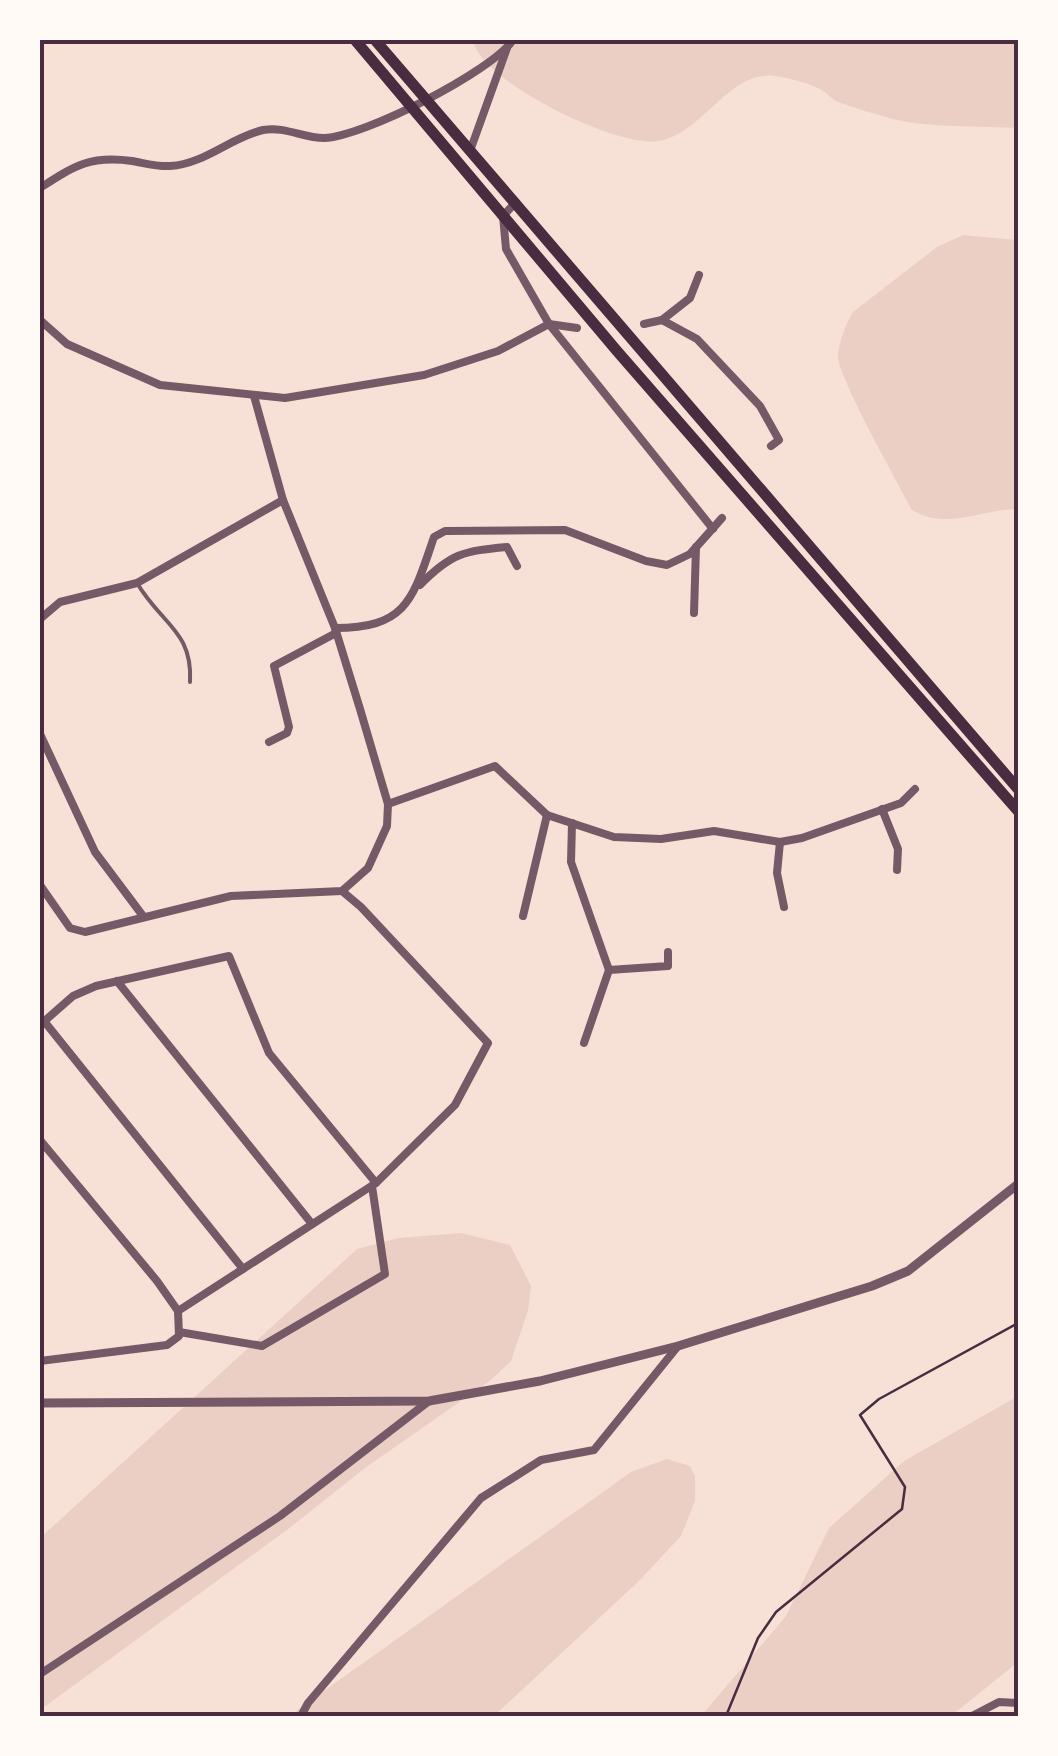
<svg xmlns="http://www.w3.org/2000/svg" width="1058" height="1756" viewBox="0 0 1058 1756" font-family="'Source Sans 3',sans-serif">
	<rect width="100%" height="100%" fill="#f7e1d7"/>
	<g fill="#ebcfc5">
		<path d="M473,40H1018V128C981,126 924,128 889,118C872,113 854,108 838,102C831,99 827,93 820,89C808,83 789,78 776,76C729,69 704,133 659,141C619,149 479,81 473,40Z"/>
		<path d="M963,235L1018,240V509C982,509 946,531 912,510C899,485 837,375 838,356C839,341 846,324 853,312L937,247Z"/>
		<path d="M461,1233L510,1245L531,1286L528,1311L511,1361L491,1380L365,1468L287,1530L40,1710V1538L357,1249L398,1238Z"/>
		<path d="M1018,1396V1662L951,1716H701L786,1616L829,1528L904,1461Z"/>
		<path d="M667,1459L690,1466L695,1476V1501L681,1536L639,1581L494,1716H289L631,1472Z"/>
	</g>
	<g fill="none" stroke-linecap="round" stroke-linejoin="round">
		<path stroke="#4a2c40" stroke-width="2.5" d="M726,1716L758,1638L776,1612L902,1509L905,1487L860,1415L879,1399L1018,1323"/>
		<path stroke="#755966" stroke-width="4" d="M137,583C161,624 193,631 190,682"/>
		<g stroke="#755966" stroke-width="8">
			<path d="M470,151L507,48"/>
			<path d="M40,188C74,166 90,155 132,161C144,163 158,167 170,166C205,164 231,137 263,130C285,126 303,138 324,138C363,137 491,72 513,40"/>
			<path d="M516,202L503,216L506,249L549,324L713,529"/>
			<path d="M40,320L67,344L160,385L285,398L424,375L498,351L549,324L577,328"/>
			<path d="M662,320L690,298L699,275"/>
			<path d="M644,324L662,320L697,339L760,406L779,440L771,446"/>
			<path d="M420,585C451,553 464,551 507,547L517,566"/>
			<path d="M694,613L696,547"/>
			<path d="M40,619L60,602L137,583L283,500"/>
			<path d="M335,628C408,628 413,598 434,537L445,531L565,530L646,561L667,565L690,554L722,518"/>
			<path d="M40,734L95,852L143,916"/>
			<path d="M269,742L287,733L289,727L274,666L336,633"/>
			<path d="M388,804L495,766L547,815L614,837L661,839L714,831L780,842L802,838L901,803L915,789"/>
			<path d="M882,809L898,849L897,870"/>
			<path d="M572,823L571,862L609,970L668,966V952"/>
			<path d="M780,842L777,873L784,907"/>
			<path d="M40,885L70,928L85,932L231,896L342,891L368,868L387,826L388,804L360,709L335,628L283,500L254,396"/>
			<path d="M523,916L547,815"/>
			<path d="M117,981L312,1224"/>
			<path d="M44,1021L243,1269"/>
			<path d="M40,1025L73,996L96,986L229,956L269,1053L376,1183"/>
			<path d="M584,1043L609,970"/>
			<path d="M40,1140L157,1281L178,1311L179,1336L167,1345L40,1361"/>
			<path d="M178,1311L376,1183L455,1105L488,1043L361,907L342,891"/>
			<path d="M179,1332L262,1346L385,1274L372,1186"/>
			<path d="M40,1674L280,1516L429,1401"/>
			<path d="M301,1716L308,1703L481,1498L541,1460L594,1450L678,1346"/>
			<path d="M972,1716L999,1702L1018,1703"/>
		</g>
		<path stroke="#755966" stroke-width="9" d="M40,1403L429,1401L540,1381L678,1346L872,1286L908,1271L1018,1184"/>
		<g stroke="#4a2c40" stroke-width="11">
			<path d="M355,40L617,351L1018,811"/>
			<path d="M375,40L1018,789"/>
		</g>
	</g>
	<rect width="1058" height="1756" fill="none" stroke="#fffaf5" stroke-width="85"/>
	<rect x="42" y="42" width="974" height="1672" fill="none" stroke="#4a2c40" stroke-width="4"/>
</svg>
